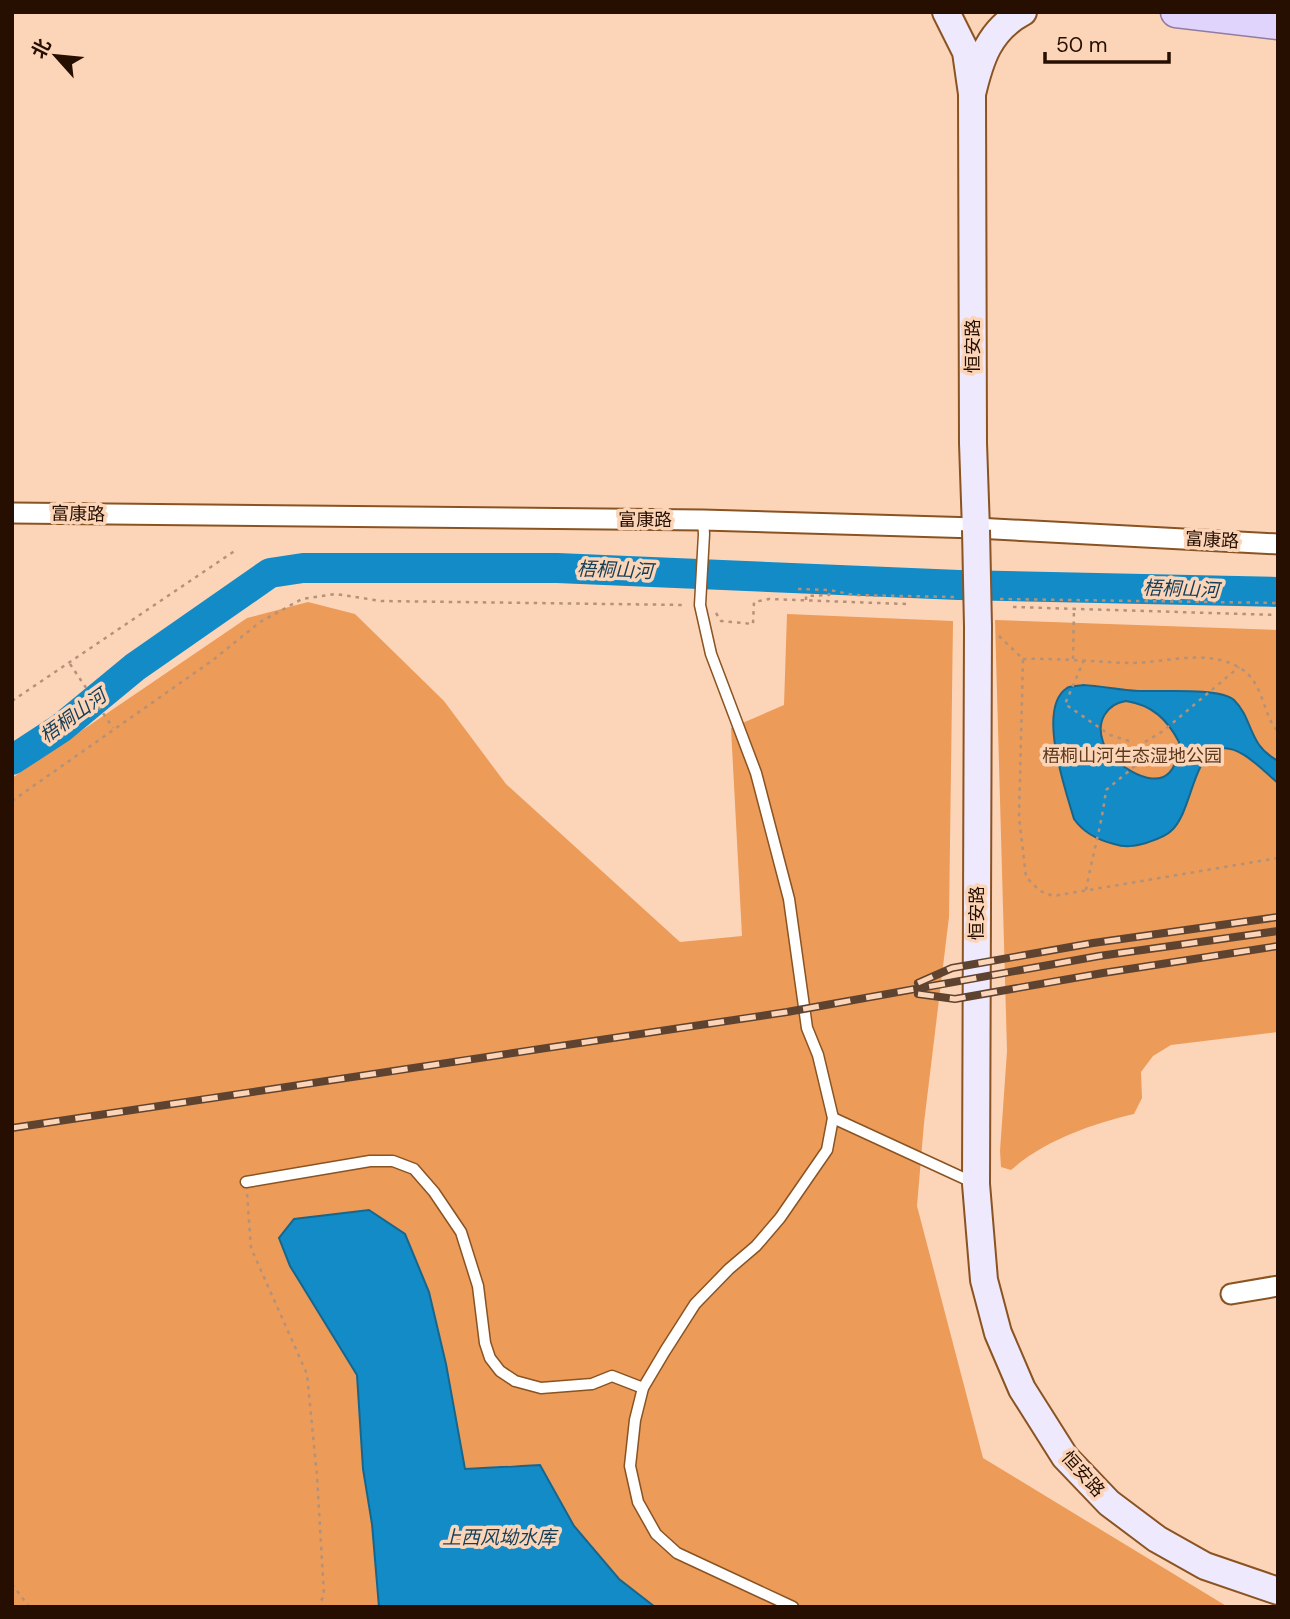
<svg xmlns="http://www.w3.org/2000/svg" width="1290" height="1619" viewBox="0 0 1290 1619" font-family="'DM Sans','Noto Sans SC',sans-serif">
	<rect width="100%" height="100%" fill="#fcd5b8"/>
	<g fill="#ec9b59">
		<path d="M308,602L355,614L444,701L506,784L680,942L742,936L731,728L784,705L787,614L953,621L949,917L924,1123L917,1206L983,1458L1228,1607H655L619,1579L574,1526L540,1465H510L465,1470L446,1364L429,1292L327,1324L357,1375L363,1469L372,1524L379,1607H12V778L247,618Z"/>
		<path d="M995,620L1278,630V1032L1171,1045L1153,1056L1141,1072L1142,1098L1134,1114C1092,1124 1045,1140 1011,1170L1001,1167L1000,1151L1007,1051Z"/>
	</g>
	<g fill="#128bc7" stroke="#18668b" stroke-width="2" fill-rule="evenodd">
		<path d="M1083,685C1102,686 1119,690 1138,691C1159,692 1220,687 1234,700C1254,720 1247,744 1278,761V783C1263,771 1239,743 1219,749C1192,756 1192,813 1171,831C1165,837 1154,840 1146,843C1135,846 1126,848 1114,844C1098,840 1083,832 1074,819C1066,791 1036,708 1067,688C1071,686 1079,686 1083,685ZM1126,701C1152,705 1167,719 1179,742C1178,752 1177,765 1169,773C1151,791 1109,761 1103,742C1096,722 1106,704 1126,701Z"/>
		<path d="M369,1210L405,1234L429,1292L446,1364L465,1469L540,1465L574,1526L619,1579L655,1607H379L372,1524L363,1469L357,1375L290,1266L279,1238L294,1219Z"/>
	</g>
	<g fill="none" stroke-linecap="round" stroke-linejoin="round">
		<path stroke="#128bc7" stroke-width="30" d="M12,760L61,728L135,667L270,573L303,568H557L959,585L1278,592"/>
		<defs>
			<g id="lane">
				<path d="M703,520L704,534L700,605L711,654L756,773L789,899L807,1028L818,1055L833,1118L827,1150L780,1218L756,1246L729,1269L695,1304L665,1351L643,1388L635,1420L630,1466L638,1502L656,1534L677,1553L793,1607"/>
				<path d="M833,1118L972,1182"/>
				<path d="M246,1182L370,1161H393L414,1169L434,1192L461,1232L478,1286L485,1343L490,1358L500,1371L515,1381L541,1388L592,1384L612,1376L643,1388"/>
			</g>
			<g id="street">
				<path d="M12,513L703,520L976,528L1278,544"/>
				<path d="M1231,1294L1278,1286"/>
			</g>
			<g id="secondary">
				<path d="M946,12L966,52L972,94C980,60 989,30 1023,12"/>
				<path d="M972,94L973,443L976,530"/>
				<path d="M978,627L976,1184L984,1280L998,1333L1022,1389L1065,1457L1109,1503L1157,1539L1205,1566L1278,1591"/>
			</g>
			<path id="primary" d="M1176,12L1278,24"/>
		</defs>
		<use href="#lane" stroke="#8a5322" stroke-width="13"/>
		<use href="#street" stroke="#8a5322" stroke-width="23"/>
		<use href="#secondary" stroke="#8a5322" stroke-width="30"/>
		<use href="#primary" stroke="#917ca2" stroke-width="33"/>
		<g stroke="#b39279" stroke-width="2.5" stroke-dasharray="3.5 5" stroke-linecap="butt">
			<path d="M798,589L830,590L854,595L955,597"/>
			<path d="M1000,599L1278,603"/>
			<path d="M806,600V596L829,595L830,590"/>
			<path d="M1013,607L1278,615"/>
			<path d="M716,613L721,621L753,624L754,602L769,599L906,604"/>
			<path d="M999,636L1023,659L1019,817L1026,877L1040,891L1053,896L1278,858"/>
			<path d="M1023,659C1059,658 1094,662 1130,663C1165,663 1207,648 1240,668C1265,683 1263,718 1278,731"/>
			<path d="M1073,659L1074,608"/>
			<path d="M1084,660L1065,704L1110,735L1129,741"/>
			<path d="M70,664L113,728"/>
			<path d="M12,701L236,550"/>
			<path d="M1145,742L1163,731L1239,667"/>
			<path d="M12,801L213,660L260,622L302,599L336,594L381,601L686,605"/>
			<path d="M1086,890C1092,857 1102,824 1106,790L1135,766L1138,752"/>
			<path d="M247,1194L251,1248L307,1374L317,1476L324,1595L318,1607"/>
			<path d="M12,1584L29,1607"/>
		</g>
		<use href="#lane" stroke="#fff" stroke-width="10"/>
		<use href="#street" stroke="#fff" stroke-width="19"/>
		<use href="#secondary" stroke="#efe9fe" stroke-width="26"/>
		<use href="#primary" stroke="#e0d3fc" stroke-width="30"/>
		<defs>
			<g id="rail">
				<path d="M918,983L952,968L1093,943L1278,917"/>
				<path d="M918,994L955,999L1103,973L1278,946"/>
				<path d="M12,1128L787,1012L1099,956L1278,931"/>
			</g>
		</defs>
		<use href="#rail" stroke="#5e4331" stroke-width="8"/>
		<use href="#rail" stroke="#fcd5b8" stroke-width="5" stroke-dasharray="16" stroke-linecap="butt"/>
		<defs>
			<path id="secondary-bridge" d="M976,530L978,627"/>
		</defs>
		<use href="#secondary-bridge" stroke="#8a5322" stroke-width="30" stroke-linecap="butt"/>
		<use href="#secondary-bridge" stroke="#efe9fe" stroke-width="26"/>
	</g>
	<g text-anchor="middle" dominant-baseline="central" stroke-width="7" stroke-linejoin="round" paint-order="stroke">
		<g font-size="18" fill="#260f00" stroke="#fcd5b8">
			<text transform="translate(973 346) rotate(-90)">恒安路</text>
			<text transform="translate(78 514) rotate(1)">富康路</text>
			<text x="645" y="520">富康路</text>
			<text transform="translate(1212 540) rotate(3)">富康路</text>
			<text transform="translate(977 913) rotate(-90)">恒安路</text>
			<text transform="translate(1083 1474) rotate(48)">恒安路</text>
		</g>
		<g font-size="18" fill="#5b391c" stroke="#fcd5b8">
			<text x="1132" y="756">梧桐山河生态湿地公园</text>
		</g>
		<g font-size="19" font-style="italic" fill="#133e58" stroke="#fcd5b8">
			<text transform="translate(615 570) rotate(2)">梧桐山河</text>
			<text transform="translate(1181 589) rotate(2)">梧桐山河</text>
			<text transform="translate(73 716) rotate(-36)">梧桐山河</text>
			<text x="499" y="1537">上西风坳水库</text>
		</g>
	</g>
	<rect width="1290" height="1619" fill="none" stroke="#260f00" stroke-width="28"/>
	<g transform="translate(56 56) rotate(297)" stroke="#fcd5b8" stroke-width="5" paint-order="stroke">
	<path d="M0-5L12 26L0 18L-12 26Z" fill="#260f00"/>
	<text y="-10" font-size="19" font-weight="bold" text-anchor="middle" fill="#260f00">北</text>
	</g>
	<path d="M1045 52v10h124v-10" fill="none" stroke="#260f00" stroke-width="3.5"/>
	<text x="1056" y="52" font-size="21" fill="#260f00" stroke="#fcd5b8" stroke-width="5" paint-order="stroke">50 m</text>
</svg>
